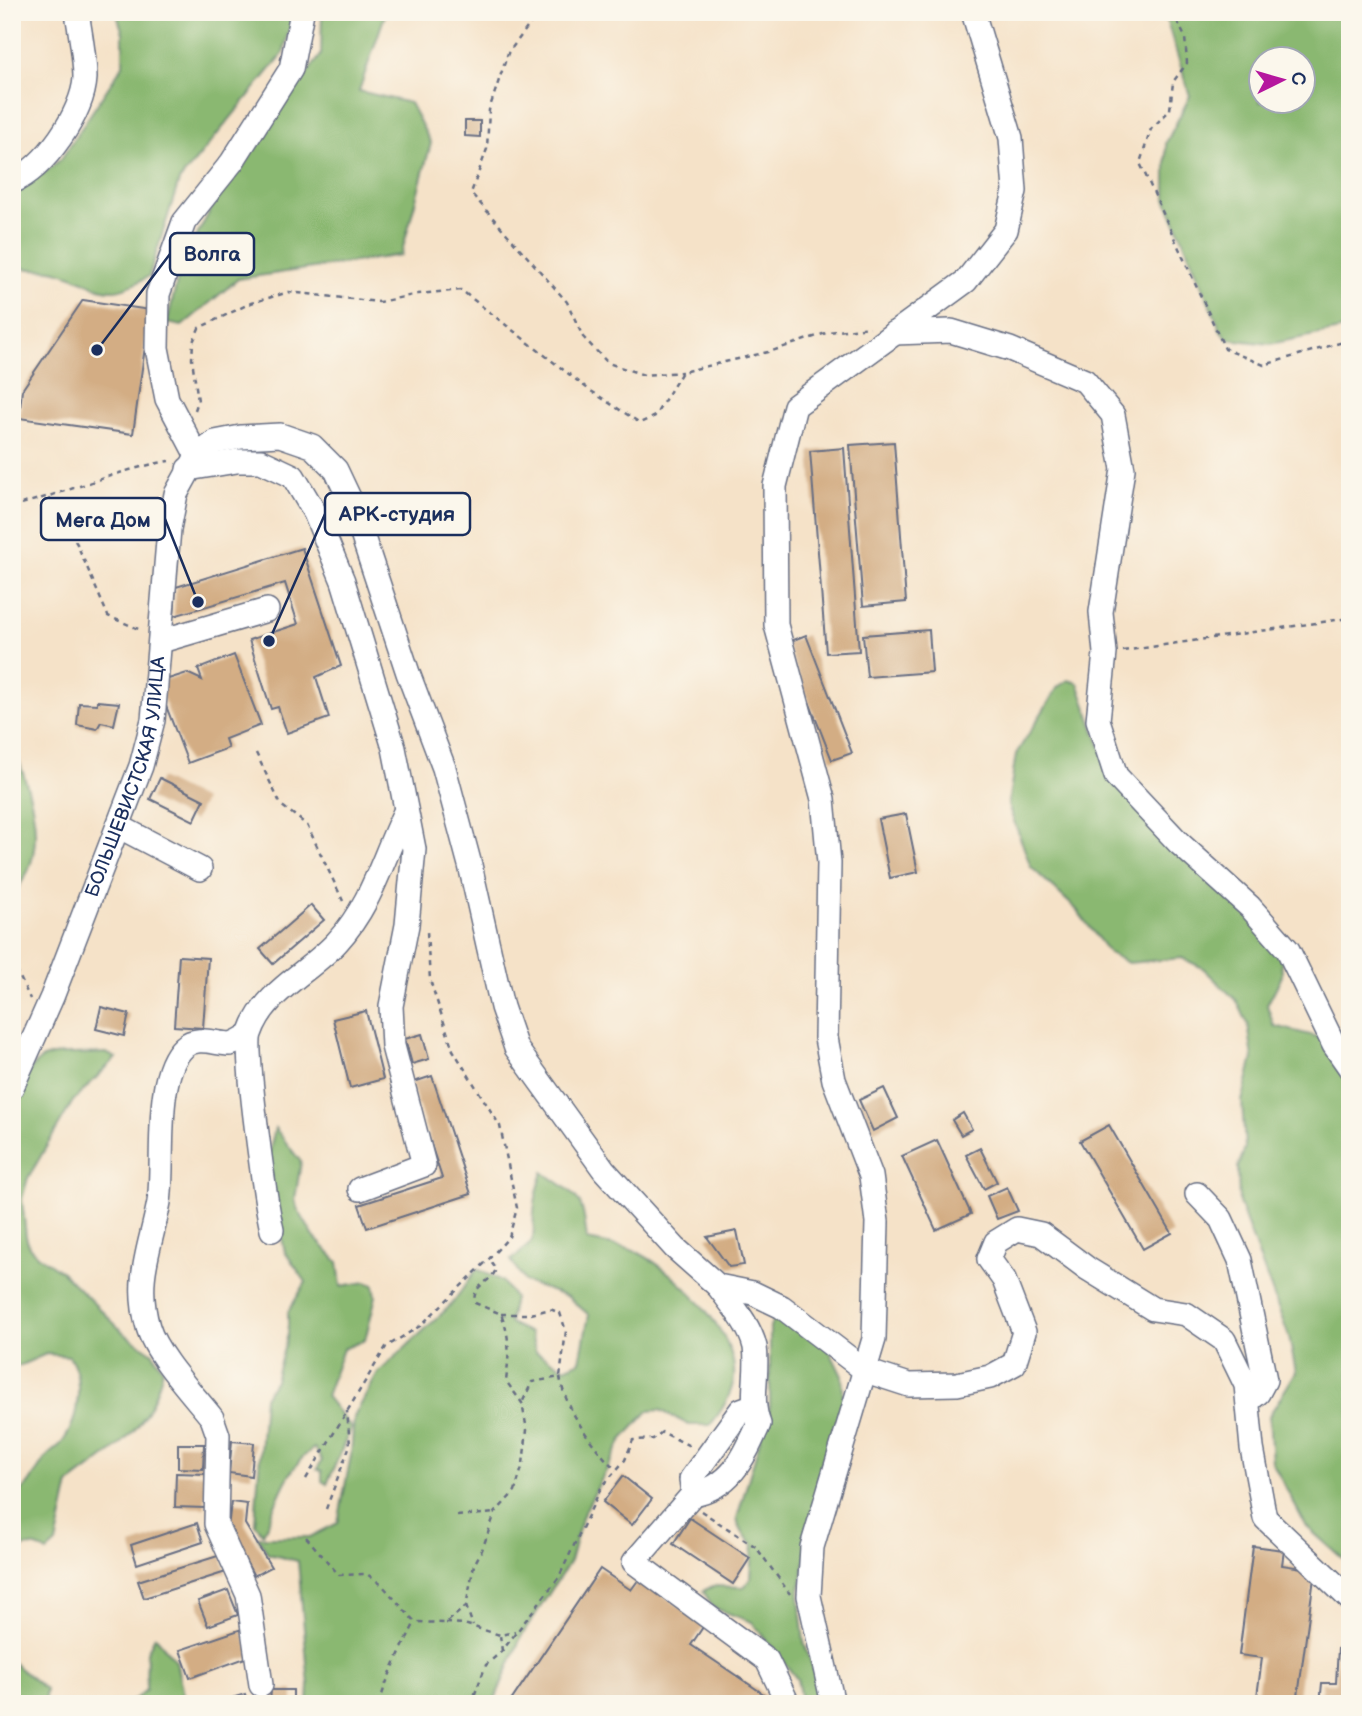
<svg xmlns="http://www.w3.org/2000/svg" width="1362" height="1716" viewBox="0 0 1362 1716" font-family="'Balsamiq Sans',sans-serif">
	<rect width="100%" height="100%" fill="#fbf7ec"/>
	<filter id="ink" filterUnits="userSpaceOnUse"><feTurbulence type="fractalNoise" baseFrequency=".0143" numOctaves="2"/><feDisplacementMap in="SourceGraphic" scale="14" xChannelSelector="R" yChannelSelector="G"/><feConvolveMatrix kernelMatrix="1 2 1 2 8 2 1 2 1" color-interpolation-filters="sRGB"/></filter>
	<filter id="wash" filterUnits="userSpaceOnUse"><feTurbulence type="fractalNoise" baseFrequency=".00686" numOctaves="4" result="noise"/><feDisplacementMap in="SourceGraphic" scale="28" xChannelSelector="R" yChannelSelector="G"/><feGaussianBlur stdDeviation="1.57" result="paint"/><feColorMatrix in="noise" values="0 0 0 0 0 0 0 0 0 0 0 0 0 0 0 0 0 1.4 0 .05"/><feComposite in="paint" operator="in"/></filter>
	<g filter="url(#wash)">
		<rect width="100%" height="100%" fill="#f5e2c8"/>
		<g fill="#8ab871" stroke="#527468" stroke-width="2" fill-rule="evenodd">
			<path d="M116,12H294L283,54L179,181L149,276C102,305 100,282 56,271C41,267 26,272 12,265V190L44,173L61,159L123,65V33Z"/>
			<path d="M322,12H386L359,91L410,103L431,143L401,255L238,279L182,326L167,323L181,265L227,179L321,55Z"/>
			<path d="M1164,12H1350V328L1270,344L1228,339L1221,331L1166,199V143L1190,96ZM1260,60H1302V102H1260Z"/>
			<path d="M1068,680L1078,683L1103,754L1280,940L1282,976L1267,1005L1274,1026L1327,1039L1350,1085V1565L1306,1526L1272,1462L1269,1416L1296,1372L1289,1337L1239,1203L1238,1167L1245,1148L1242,1101L1253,1058L1248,1024L1237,1001L1203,968L1182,958L1128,963L1109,953L1076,909L1031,867L1008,805L1016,754L1058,687Z"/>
			<path d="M12,742C26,780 45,827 29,869C25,878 18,888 12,897Z"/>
			<path d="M106,1053L116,1058L73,1101L28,1178L22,1199L26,1236L29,1247L37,1255L62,1272L125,1334L153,1353L163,1370C146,1435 119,1445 69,1484L56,1544L47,1552C34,1544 24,1544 12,1555V1497C28,1490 35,1473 44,1460C49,1452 59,1448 64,1440C79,1419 84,1377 69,1356L46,1354L12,1369V1108C38,1044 41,1056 106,1053Z"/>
			<path d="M275,1128L301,1162L295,1199L297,1208L314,1237L338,1262L341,1286L366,1282L374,1285L376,1296L365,1340L343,1349L326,1396L351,1428L327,1484L322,1481V1472L317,1469L322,1460L314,1448C286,1467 277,1503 263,1534L255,1524L264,1397L275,1380L288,1334V1312L306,1282L285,1252L273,1197L269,1154Z"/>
			<path d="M543,1172C580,1198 582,1194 587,1240C605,1244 623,1245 639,1253C676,1272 738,1333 734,1377C732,1395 721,1412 710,1425H689L660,1410L648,1411L622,1440L582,1517L570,1561L521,1637L493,1704H308L309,1686L298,1561L268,1554L258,1537H310L338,1523L351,1455L354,1417L378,1373L451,1305L477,1269L502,1281L514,1298L509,1323L530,1333L536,1352L565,1368L580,1361L589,1315L568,1297L525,1282L511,1260C545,1235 529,1238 535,1204C536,1193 540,1182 543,1172Z"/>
			<path d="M774,1318L817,1335L826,1343L842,1376L844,1408L822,1462L799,1596L804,1642L825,1704H802L797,1679L752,1622L714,1608L703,1591L713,1586L744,1587L751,1578L753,1545L739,1528L737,1518L770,1406V1327Z"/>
			<path d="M155,1636L176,1661L185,1704H129L146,1690L147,1652Z"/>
			<path d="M12,1662L46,1690L44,1704H16L12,1701Z"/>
		</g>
		<g id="blocks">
			<g fill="#d3ad84">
				<path d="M465,121H480V137L465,136Z"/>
				<path d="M83,300L150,310L133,434L19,418L22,390Z"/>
				<path d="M894,442L906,602L863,606L850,445Z"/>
				<path d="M844,448L859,651L826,653L810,451Z"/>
				<path d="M302,548L341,666L316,677L329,718L287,733L278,707L271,709L249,640L298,624L285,583L174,616L176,587Z"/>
				<path d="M929,630L932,672L867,677L863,635Z"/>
				<path d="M806,635L852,753L832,760L786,643Z"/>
				<path d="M234,655L261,725L225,739L228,748L188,763L163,698L162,681L187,673L202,680L198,669Z"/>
				<path d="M97,701L119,703L114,725L101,722L97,729L77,725L79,703L97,704Z"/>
				<path d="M160,778L204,800L194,821L150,799Z"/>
				<path d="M906,814L918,872L890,878L878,819Z"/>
				<path d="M311,905L324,920L273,964L260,949Z"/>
				<path d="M179,956L208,958L203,1028L174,1026Z"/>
				<path d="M101,1007L129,1014L124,1036L96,1029Z"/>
				<path d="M366,1011L383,1079L350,1088L333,1019Z"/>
				<path d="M422,1034L429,1059L412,1064L405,1039Z"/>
				<path d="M432,1076L471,1194L367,1228L359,1205L442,1178L411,1083Z"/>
				<path d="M884,1088L898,1118L873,1131L859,1100Z"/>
				<path d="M963,1113L972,1129L961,1135L952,1120Z"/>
				<path d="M1109,1125L1172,1233L1143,1249L1080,1141Z"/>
				<path d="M937,1140L971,1214L936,1230L902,1156Z"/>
				<path d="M980,1148L997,1182L984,1189L966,1155Z"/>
				<path d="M1007,1187L1018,1211L997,1219L987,1196Z"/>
				<path d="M737,1231L744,1265L729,1267L707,1237Z"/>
				<path d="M232,1441L254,1443L251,1476L229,1473Z"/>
				<path d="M178,1444H204L203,1469L178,1468Z"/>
				<path d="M176,1473L206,1474L205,1508L175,1507Z"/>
				<path d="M623,1476L652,1499L632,1525L603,1502Z"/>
				<path d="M231,1502L247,1504L245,1524L271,1567L254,1576L228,1529Z"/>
				<path d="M690,1518L750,1558L733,1584L673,1544Z"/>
				<path d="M197,1523L203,1542L137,1564L131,1545Z"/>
				<path d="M1253,1546L1284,1550L1282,1565L1315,1570L1297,1704H1256L1262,1658L1239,1655Z"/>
				<path d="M221,1555L226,1572L144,1598L138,1581Z"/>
				<path d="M600,1569L631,1590L639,1579L705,1624L691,1645L771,1699L768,1704H516L511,1701Z"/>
				<path d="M228,1590L238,1615L208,1626L198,1601Z"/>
				<path d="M242,1629L251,1656L190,1678L180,1650Z"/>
				<path d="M1338,1648L1350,1649V1704H1320L1322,1683H1336Z"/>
				<path d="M271,1690H293V1704H270Z"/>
				<path d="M245,1694L248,1704H216V1703Z"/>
			</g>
		</g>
	</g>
	<g filter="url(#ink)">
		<use href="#blocks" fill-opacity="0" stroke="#676e83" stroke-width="2"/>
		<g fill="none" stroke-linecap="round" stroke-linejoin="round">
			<defs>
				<g id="minor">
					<path d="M12,182C45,168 83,113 85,78C85,56 80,33 77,12"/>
					<path d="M894,333L951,331L1010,349L1085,381L1113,415L1123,469L1101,612L1105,653L1098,720L1116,776L1179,843L1250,907L1288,950L1334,1045L1350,1068"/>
					<path d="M197,456L167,399L157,348L158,294L184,222L232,162L291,69L302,12"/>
					<path d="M188,469L237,461H261L293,476L315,513L343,581L394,748L414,849L407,925L391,1006L393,1046L424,1165L360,1189"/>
					<path d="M161,641L267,610"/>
					<path d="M118,826L200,869"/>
					<path d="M249,1035C243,1038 237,1043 230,1044C215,1044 197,1035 184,1047C153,1075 165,1163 159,1202C151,1247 134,1279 148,1327C156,1355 193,1394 212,1418L218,1435L216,1524L248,1595L261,1685"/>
					<path id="s1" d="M12,1087L52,997L141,766L153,720L169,529L176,494L197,456L215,442L241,437L280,435L312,446L336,470L352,504L408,673L444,768L470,865L502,1007L516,1048L604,1170L675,1248L718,1286L753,1293L782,1307L866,1371L909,1385L957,1384L990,1377L1014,1364L1024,1332L1004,1280L989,1259L996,1242L1017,1229L1041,1234L1088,1269L1153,1309L1186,1314L1224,1340L1246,1385L1252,1448L1265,1518L1350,1599"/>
					<path d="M1197,1194L1221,1219L1240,1260L1265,1380L1258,1393L1248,1401"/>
					<path d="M272,1230C266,1205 244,1051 250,1034C264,991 309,973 337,942C373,903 383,856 406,810"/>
					<path d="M718,1286C731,1304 750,1325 755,1347C759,1374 749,1398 759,1424C744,1457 732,1487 693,1494L691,1479L741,1410L752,1406"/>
					<path d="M693,1494L634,1562L767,1660L788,1704"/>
					<path d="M833,1704L809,1596L812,1547L874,1339L877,1222L871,1176L834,1080L826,1038L829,863L823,799L776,625L775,486L795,406L966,281L1006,230L1015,191L1011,138L973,12"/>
				</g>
			</defs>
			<use href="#minor" stroke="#676e83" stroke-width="26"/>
			<g stroke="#676e83" stroke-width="2.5" stroke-dasharray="5 5" stroke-linecap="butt">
				<path d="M539,12L508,53L489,110L487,149L471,193L567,302L583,337L608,363L644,375L682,372"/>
				<path d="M1173,12L1185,37L1187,63L1173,82L1170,110L1151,129L1140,163L1225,349L1264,365L1350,340"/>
				<path d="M195,410L198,401L192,359L193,342L199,328L251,303L289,292L379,302L418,294L461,290L588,389L640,423L655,416L682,372L772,351L829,332L870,327"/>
				<path d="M49,498L77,544L108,616L141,630"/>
				<path d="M12,506C66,494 115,470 169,461"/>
				<path d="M1123,651L1350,618"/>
				<path d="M256,753L281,805L307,825L343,901"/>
				<path d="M12,960L30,999"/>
				<path d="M501,1314H531L550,1309L560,1313L566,1331L560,1377L532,1382L522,1403"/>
				<path d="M560,1377C565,1409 593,1447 616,1470"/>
				<path d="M306,1479L386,1347L420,1326L489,1259L509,1237L517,1208L500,1126L453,1050L430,980L427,931"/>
				<path d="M326,1509L350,1445L347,1411"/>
				<path d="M701,1511L756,1547L790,1594"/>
				<path d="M457,1516L495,1513"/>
				<path d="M306,1537L339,1575L367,1574L382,1585L415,1622L446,1623L466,1606L474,1565L482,1550L495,1513L515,1491L523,1464L527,1430L522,1403L506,1381C509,1357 511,1337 501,1314L475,1303C471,1284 491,1284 496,1269L489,1259"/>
				<path d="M466,1606L473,1626"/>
				<path d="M446,1623L464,1624L500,1635"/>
				<path d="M502,1651L500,1635L515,1632"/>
				<path d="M380,1704C383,1683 405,1643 415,1622"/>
				<path d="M471,1704L486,1665L502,1651L559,1577L601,1488L625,1460L633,1440L653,1439L662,1432L692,1447"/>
			</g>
			<use href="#minor" stroke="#fff" stroke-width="23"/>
		</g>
	</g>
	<g text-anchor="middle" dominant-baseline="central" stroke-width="5" stroke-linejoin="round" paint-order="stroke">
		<g font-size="19" fill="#1b2f5e" stroke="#fbf7ec">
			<text stroke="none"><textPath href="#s1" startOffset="332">БОЛЬШЕВИСТСКАЯ УЛИЦА</textPath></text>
		</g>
	</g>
	<path fill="none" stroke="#1b2f5e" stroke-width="2.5" d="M97 350L170 254M269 641L325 514M198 602L165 519"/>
	<g fill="#1b2f5e" stroke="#fbf7ec" stroke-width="2.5">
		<circle cx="97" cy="350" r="7"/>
		<circle cx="269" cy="641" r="7"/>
		<circle cx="198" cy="602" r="7"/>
	</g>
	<g fill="#fbf7ec" stroke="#1b2f5e" stroke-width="2.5">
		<rect x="170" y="233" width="84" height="42" rx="7"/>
		<rect x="325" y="493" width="145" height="42" rx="7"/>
		<rect x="41" y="498" width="124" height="42" rx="7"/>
	</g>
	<g font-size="21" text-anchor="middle" font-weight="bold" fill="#1b2f5e">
		<text x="212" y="261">Волга</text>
		<text x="397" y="521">АРК-студия</text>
		<text x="103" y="527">Мега Дом</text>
	</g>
	<rect width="1362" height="1716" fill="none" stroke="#fbf7ec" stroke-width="42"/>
	<g transform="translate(1282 80) rotate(85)"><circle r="33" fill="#fbf7ec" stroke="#a1a7b3" stroke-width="2"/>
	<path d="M0-5L12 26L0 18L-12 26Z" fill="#b5179e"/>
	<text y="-10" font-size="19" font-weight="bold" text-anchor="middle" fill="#1b2f5e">С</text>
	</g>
</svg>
